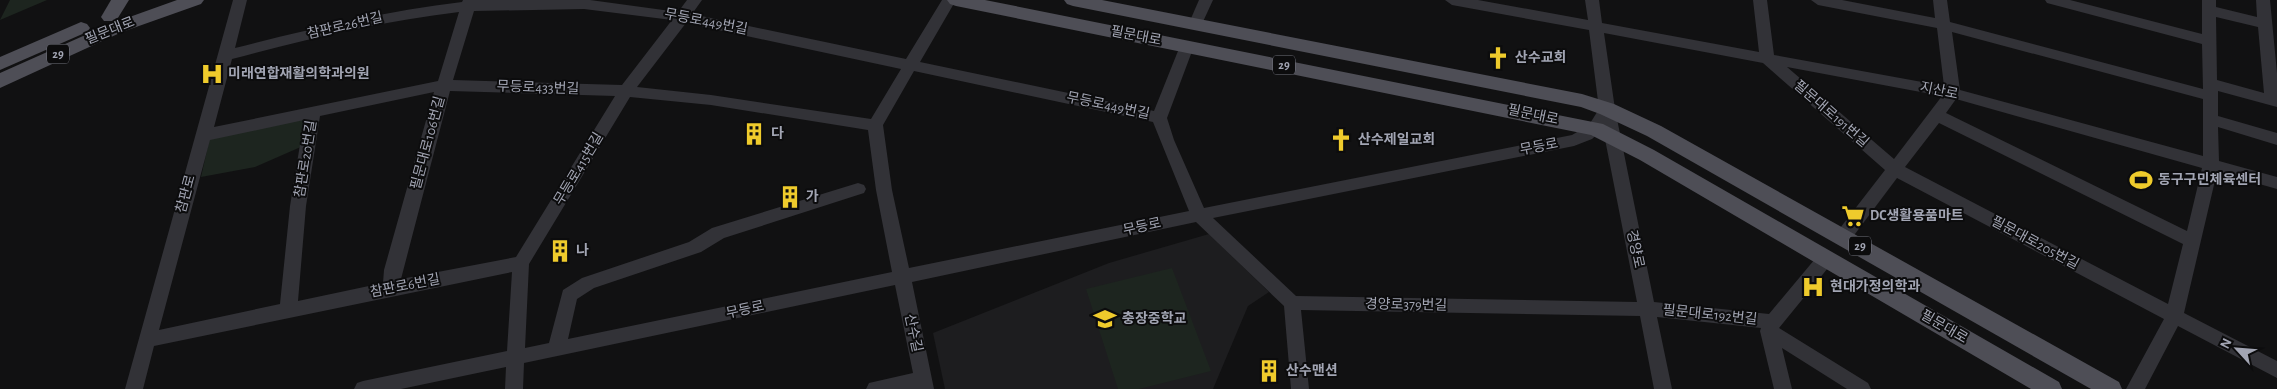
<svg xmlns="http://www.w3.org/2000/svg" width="2277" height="389" viewBox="0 0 2277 389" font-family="'Alegreya Sans','Noto Sans KR',sans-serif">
	<rect width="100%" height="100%" fill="#111112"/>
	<path fill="#1d1d1f" d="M1209,234L1269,292L1248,306L1213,389H945L933,333L1109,263Z"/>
	<g fill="#1d251f">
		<path d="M10,0H47L0,20Z"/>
		<path d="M307,117L303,146L255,167L201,177L210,137Z"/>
		<path d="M1172,268L1211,371L1139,389H1118L1086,289Z"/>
	</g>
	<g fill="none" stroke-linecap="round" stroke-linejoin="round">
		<g fill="#323237" fill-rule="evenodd">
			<path d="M233,0H247L235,48C310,29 385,11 462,2L463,0H590L678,12L687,0H702L692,14L906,59L942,0H956L920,62L1154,111L1180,46L1187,41L1194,46L1167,118L1174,140L1204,208L1572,135L1589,125L1599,109L1589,30L1452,5L1445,0H1478L1588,20L1585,0H1599L1602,23L1759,52L1753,0H1767L1774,55L1944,86L1937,28L1818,5L1811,0H1842L1935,18L1933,0H1947L1950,22L2203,89L2202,44L2047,3L2045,0H2070L2202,34V0H2216V7L2257,17L2256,0H2270L2277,73V107L2218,91V116L2277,133V145L2218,127L2219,161L2277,177V189L2217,172L2184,313L2277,361V378L2178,326L2145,389H2126L2164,319L1897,178L1849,242L1843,244L1837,242L1835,237L1837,232L1885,170L1763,63L1604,33L1615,109L1654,302L1769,314L1820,253L1826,251L1832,253L1834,258L1832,263L1779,328L1868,383L1871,389H1847L1782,348L1792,389H1774L1760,331L1761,328L1657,317L1672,389H1654L1640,316L1301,310L1309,389H1291L1284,306L1196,222L912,282L934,389H866L869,383L913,373L895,285L524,363L523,389H505L506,367L401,389H354L357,383L363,381L507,351L512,272L154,346L143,389H125ZM584,9L672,20L622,85L453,80L474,11ZM459,12L438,81L214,127L232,59C307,39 382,21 459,12ZM2216,17L2258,27L2264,93L2217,80ZM686,23L901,69L871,119L711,95L637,87ZM1952,32L2203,99V156L1960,90ZM1787,67L1942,96L1894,159ZM914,71L1153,122L1189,211L909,268L892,190L883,125ZM450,91L615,96L516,257L401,279ZM434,92L384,270L383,283L298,301L306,206L320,116ZM630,97L711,105L868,130L876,190L892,272L568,339L577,299L594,288L701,252L724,238L864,193L866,189L864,185L858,183L712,228L689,242L582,278L563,290L549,343L525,348L529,264ZM1956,99L2202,168L2187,231L1946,113ZM304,120L290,206L280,304L159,330L210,140ZM1939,123L2183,244L2168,304L1905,167ZM1603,129L1637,302L1296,296L1213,218L1574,146L1592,139Z"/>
			<path d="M1199,0H1213L1201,26L1196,28L1189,23Z"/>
		</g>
		<g fill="#4e4e56" fill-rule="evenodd">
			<path d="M111,0H129L116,21H104L101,17Z"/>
			<path d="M177,0H204L201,4L122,32L0,88V73L110,24Z"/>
			<path d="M947,0H985L1603,124L1654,150L2059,382L2062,389H2031L1640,160L1591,135L956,6L950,4Z"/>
			<path d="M1064,0H1102L1582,94L1614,104L1661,126L2119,382L2122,389H2091L1647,136L1600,114L1581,107L1073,6L1067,4Z"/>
			<path d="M81,22L87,24L90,28L87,32L0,70V57Z"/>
		</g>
	</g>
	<defs>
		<symbol id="church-bare" viewBox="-9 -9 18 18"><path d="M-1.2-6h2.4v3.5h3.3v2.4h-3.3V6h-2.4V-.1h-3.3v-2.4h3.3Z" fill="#efcb2c" stroke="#0c0c0d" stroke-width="2.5" paint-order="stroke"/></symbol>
		<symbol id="hospital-bare" viewBox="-9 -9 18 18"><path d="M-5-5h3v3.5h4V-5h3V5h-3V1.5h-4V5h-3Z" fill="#efcb2c" stroke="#0c0c0d" stroke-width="2.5" paint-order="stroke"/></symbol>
		<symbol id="building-bare" viewBox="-9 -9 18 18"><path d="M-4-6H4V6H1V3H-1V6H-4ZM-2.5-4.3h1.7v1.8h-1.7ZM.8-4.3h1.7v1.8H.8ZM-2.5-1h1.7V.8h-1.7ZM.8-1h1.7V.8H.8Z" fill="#efcb2c" stroke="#0c0c0d" stroke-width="2.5" paint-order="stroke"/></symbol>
		<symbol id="stadium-bare" viewBox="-9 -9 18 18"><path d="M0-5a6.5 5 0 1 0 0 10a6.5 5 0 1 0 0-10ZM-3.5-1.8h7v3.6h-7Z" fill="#efcb2c" stroke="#0c0c0d" stroke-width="2.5" paint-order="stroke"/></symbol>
		<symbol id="supermarket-bare" viewBox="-9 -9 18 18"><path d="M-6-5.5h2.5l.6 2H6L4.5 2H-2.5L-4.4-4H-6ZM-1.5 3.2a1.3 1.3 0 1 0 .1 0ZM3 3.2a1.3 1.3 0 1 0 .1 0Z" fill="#efcb2c" stroke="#0c0c0d" stroke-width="2.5" paint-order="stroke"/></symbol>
		<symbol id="school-bare" viewBox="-9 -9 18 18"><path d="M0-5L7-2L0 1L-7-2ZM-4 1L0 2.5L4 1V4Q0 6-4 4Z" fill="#efcb2c" stroke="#0c0c0d" stroke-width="2.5" paint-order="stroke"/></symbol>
	</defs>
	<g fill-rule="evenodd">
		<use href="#church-bare" x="1482" y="42" width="32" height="32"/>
		<use href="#hospital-bare" x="196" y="58" width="32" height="32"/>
		<use href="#building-bare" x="738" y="118" width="32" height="32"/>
		<use href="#church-bare" x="1325" y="124" width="32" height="32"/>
		<use href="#stadium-bare" x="2125" y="164" width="32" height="32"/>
		<use href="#building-bare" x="774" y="181" width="32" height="32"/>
		<use href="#supermarket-bare" x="1837" y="200" width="32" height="32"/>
		<use href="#building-bare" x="544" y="235" width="32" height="32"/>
		<use href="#hospital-bare" x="1797" y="271" width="32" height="32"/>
		<use href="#school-bare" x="1089" y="303" width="32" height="32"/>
		<use href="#building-bare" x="1253" y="355" width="32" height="32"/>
	</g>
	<g text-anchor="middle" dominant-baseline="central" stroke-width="4" stroke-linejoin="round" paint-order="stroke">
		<g fill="#0c0c0d" stroke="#757781" stroke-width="1">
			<rect x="47" y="44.5" width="22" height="19" rx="4"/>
			<rect x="1273" y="55.5" width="22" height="19" rx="4"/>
			<rect x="1849" y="236.5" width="22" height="19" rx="4"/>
		</g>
		<g font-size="12" font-weight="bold" fill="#a2a5b3">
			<text x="58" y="54">29</text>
			<text x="1284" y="65">29</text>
			<text x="1860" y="246">29</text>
		</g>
		<g font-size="14" fill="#a2a5b3" stroke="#0c0c0d">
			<text transform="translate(706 22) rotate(11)">무등로449번길</text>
			<text transform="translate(345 26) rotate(-13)">참판로26번길</text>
			<text transform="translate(110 31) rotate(-22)">필문대로</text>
			<text transform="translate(1136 36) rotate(11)">필문대로</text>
			<text transform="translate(538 88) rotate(2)">무등로433번길</text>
			<text transform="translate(1939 91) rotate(12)">지산로</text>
			<text transform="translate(1108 106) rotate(12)">무등로449번길</text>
			<text transform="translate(1831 114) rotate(41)">필문대로191번길</text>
			<text transform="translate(1533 115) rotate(12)">필문대로</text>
			<text transform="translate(428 143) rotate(-75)">필문대로106번길</text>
			<text transform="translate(1539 147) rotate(-11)">무등로</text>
			<text transform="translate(306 159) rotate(-81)">참판로20번길</text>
			<text transform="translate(579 169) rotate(-59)">무등로415번길</text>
			<text transform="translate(186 194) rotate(-75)">참판로</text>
			<text transform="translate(1142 227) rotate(-12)">무등로</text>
			<text transform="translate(2035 243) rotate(28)">필문대로205번길</text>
			<text transform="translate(1635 249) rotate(78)">경양로</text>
			<text transform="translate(405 286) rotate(-11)">참판로6번길</text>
			<text transform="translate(1406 305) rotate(1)">경양로379번길</text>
			<text transform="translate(745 310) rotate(-12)">무등로</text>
			<text transform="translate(1710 315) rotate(6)">필문대로192번길</text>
			<text transform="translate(1944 327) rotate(30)">필문대로</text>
			<text transform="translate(913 333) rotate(78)">산수길</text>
		</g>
		<g font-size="14" font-weight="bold" fill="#a2a5b3" stroke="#0c0c0d" text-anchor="start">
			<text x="1515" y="58">산수교회</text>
			<text x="228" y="74">미래연합재활의학과의원</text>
			<text x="771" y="134">다</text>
			<text x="1358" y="140">산수제일교회</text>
			<text x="2158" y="180">동구구민체육센터</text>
			<text x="806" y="197">가</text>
			<text x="1870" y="216">DC생활용품마트</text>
			<text x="576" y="251">나</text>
			<text x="1830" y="287">현대가정의학과</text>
			<text x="1122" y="319">충장중학교</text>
			<text x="1286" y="371">산수맨션</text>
		</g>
	</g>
	<g transform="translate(2237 349) rotate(296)" stroke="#0c0c0d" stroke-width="4" paint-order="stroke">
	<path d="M0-4L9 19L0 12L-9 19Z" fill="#a2a5b3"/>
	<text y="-8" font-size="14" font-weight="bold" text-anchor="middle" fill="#a2a5b3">N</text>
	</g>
</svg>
